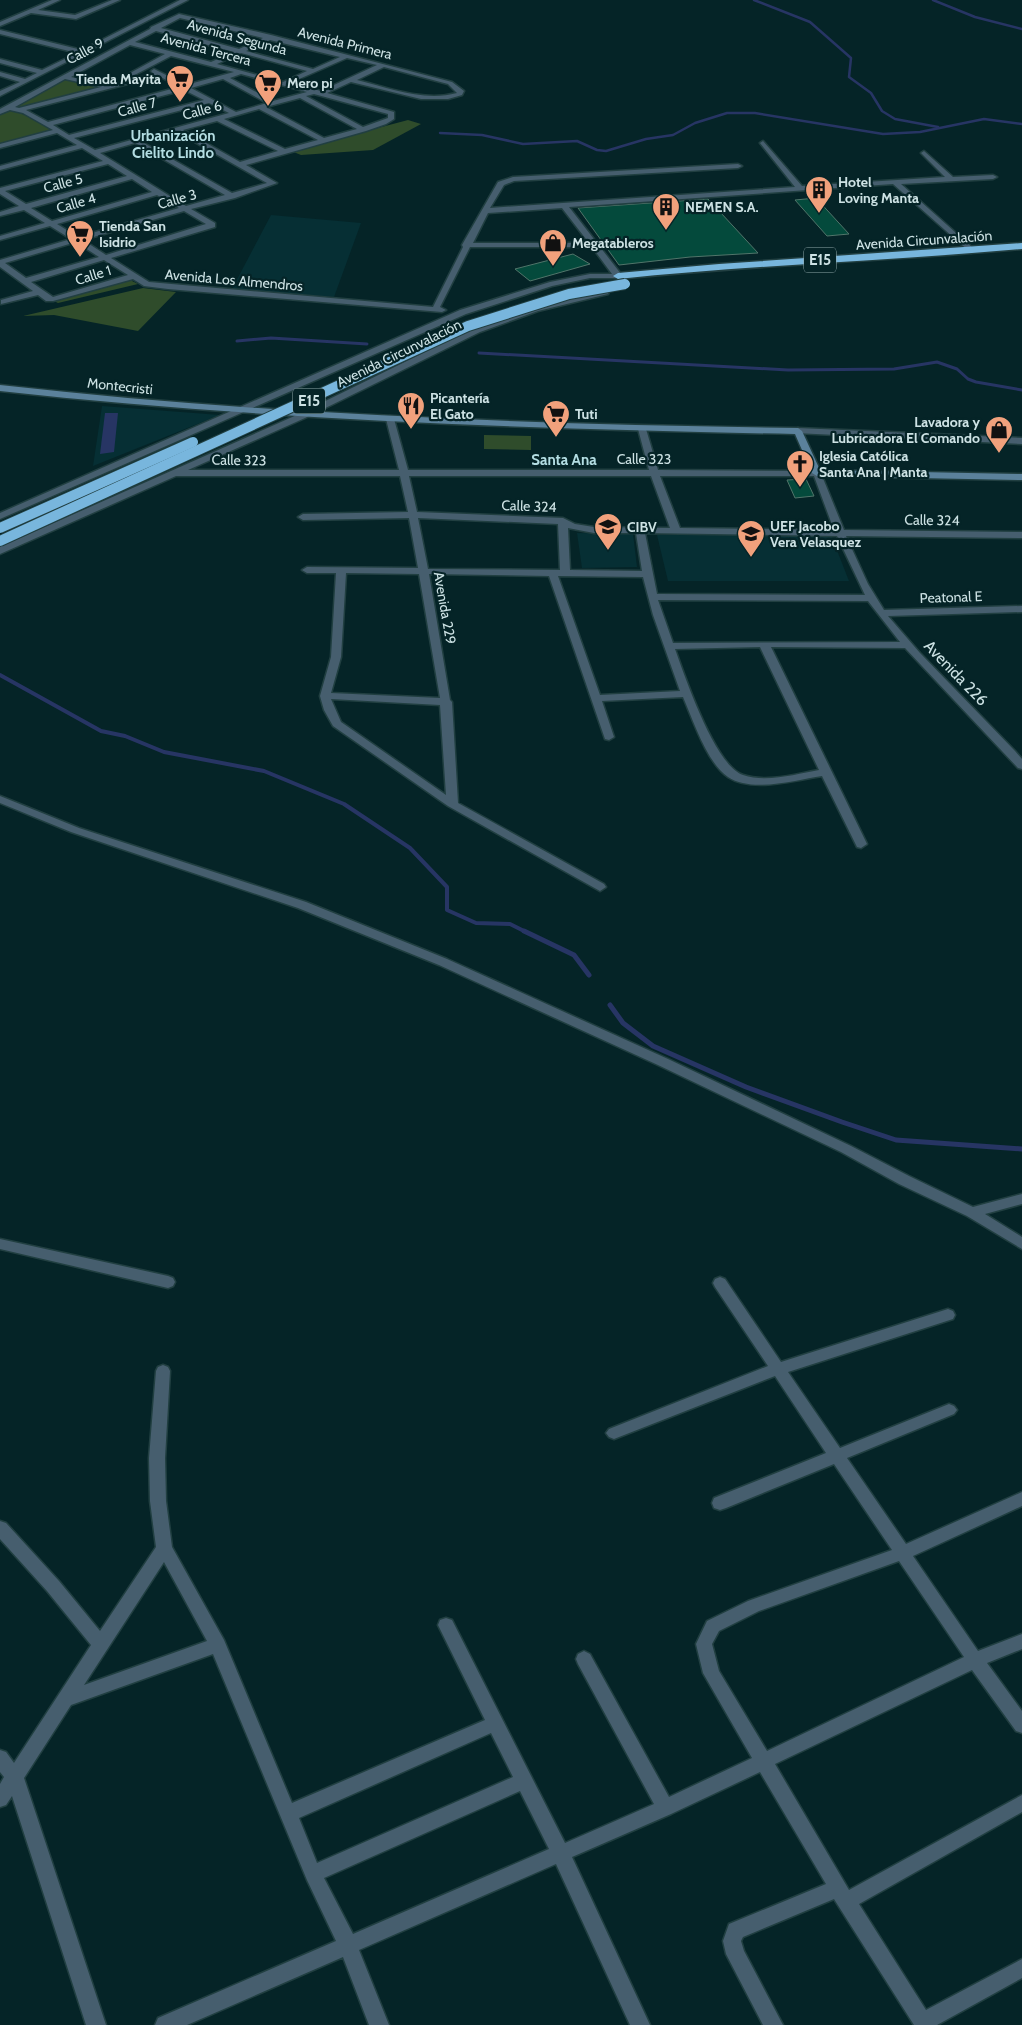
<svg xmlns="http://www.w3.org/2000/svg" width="1022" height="2025" viewBox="0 0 1022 2025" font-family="Cabin,sans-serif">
	<rect width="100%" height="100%" fill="#052427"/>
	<g fill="#062f34">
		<path d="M271,215L361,223L334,297L232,289Z"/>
		<path d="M102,406L220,415L93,466Z"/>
		<path d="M577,533L633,534L637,567L582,568Z"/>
		<path d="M657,535H831L849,581H668Z"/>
	</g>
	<g fill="#2f4c2b">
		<path d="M64,79L100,87L23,108L15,106Z"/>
		<path d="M8,109L25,115L52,130L0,144V114Z"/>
		<path d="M408,120L421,124L373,150L301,155L291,151Z"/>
		<path d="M128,279L138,284L58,303L54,301Z"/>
		<path d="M143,288L176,292L138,331L54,315L23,316Z"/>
		<path d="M484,435L531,436V450L484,449Z"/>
	</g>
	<path fill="#273564" d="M105,413H118L114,452L100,454Z"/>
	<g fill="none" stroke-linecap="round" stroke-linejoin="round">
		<g stroke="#273564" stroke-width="2.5">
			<path d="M754,0L810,22L851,58L849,77L871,93L882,111L895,119L938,127"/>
			<path d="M933,0L975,17L1022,29"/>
			<path d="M440,133L482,135L523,144L577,141L597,150L606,151L646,139L673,135L695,123L727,113H755L883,134L920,132L984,119L1022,124"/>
		</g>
		<g stroke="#273564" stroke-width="3">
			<path d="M237,341L271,338L367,344"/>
			<path d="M479,353L788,370L894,369L937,362L957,369L968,379L976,382L1022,390"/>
		</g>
		<path stroke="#273564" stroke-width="4" d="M0,675L101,731L125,736L164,752L264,771L344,804L410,848L447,887V910L476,923L510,924L526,932"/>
		<g stroke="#273564" stroke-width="5">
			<path d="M524,931L574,955L589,975"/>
			<path d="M610,1005L623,1023L653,1046L746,1087L842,1122L896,1140L1022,1149"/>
		</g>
	</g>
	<g fill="#044a3c" stroke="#51756a">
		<path d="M816,198L849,234L827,236L795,200Z"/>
		<path d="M708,199L758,253L690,257L619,265L578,208Z"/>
		<path d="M573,254L590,264L530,281L515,269Z"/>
		<path d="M806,479L814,496L795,498L787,480Z"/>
	</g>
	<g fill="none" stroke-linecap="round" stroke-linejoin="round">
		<defs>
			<g id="street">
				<path d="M52,0H60L38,10L75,15L112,0H120L76,19L31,13L0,26V22Z"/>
				<path d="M180,0H188L0,96V91L20,82L0,76V72L25,79L37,73L0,63V59L42,70L77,53L0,34V30L82,50Z"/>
				<path d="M179,14L271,35L452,82L464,91L462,95L448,99H421L351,82L327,93L394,112V119L386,124L366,131L246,165L277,183L235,198L191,209L215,223V227L111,258L149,282L433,307L463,247L462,245L498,182L513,177L738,164L742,166L738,168L514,181L504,185L490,208L795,187L760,143L763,141L802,186L945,177L921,153L924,151L953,177L993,175L997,177L993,179L901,184L974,249L975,251L971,253L893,184L569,207L621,274V278H590L552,286L466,314L0,519V513L460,310L550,282L590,274H612L592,247H470L440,307L446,310L442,312L168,289L144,286L133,279L53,301H46L38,295L1,304V300L33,291L0,267V260L71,239L50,226L0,240V236L45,223L24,210L0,216V212L19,206L0,194V188L103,161L82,148L0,170V166L77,145L57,133L0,148V144L53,130L23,113L10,110L0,114V109L150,29L151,27ZM180,18L263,38L239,49L161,28ZM156,31L234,52L211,62L135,42ZM270,40L340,57L313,69L246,51ZM130,45L165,54L121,78V80H125L171,56L234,72L186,85L154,69L151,71L154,74L108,85L71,77ZM241,53L307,71L283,82L217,64ZM347,58L377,65L321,91L290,83ZM384,67L448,84L457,93C424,102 389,88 357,80ZM241,74L307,92L273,101L230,78ZM159,76L179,87L48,122L26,110ZM65,79L101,87L19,108L15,107ZM223,79L267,103L236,112L191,88ZM184,90L204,100L69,135L53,125ZM314,94L388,114V118L363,127L306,96ZM300,98L357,129L324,138L266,107ZM209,103L229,113L95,150L74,138ZM259,109L318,140L285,149L224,119ZM217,121L278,151L240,162L183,130ZM177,132L267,183L232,193L142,142ZM135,143L225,195L186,206L100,153ZM108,164L127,176L26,204L5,191ZM132,179L152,192L52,221L31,208ZM157,195L179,208L78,237L57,224ZM562,208L589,243H473L488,213ZM184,211L206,224L106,255L83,240ZM76,242L99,257L26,278L5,263ZM104,260L128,275L53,297L31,282Z"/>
				<path d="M605,290L609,292L608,294L538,311L480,332L305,418L188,470H399L386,419L390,416L394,419L408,470H649L638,429L642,426L646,429L658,470L820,471L844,530L1022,532V538L846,536L868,584L884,610L1022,606V612L888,616L920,653L1015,751L1022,759V769L1018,768L905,648L771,647L867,844L861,848L857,847L822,776C796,780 752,793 728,777C707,763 693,720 683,697L602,701L614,737L609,740L605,739L549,576L429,574L450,700L452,702L458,803L604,884L606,887L600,891L448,806L333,726L324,710L320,696L331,657L336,573H307L302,570L307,567L418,568L409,518L303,520L298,517L303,514L408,512L400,476H176L0,554V547L299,414L474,328L532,307ZM409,476H651L670,528L594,527L575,524L563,518L417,512ZM660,476H814L834,530L680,528ZM418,518L558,524L560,570L428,569ZM568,528L594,533H636L642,571L570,570ZM645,533L837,536L865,595L657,594ZM346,573L419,574L440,698L331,693L341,657ZM558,576L643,577L653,615L680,691L600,695ZM658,600L868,601L900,642L673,643ZM760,647L819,770C796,774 767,783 743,775C715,766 685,677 675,649ZM331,699L440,705L446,795L341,722Z"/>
				<path d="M798,428L1022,438V444L795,433L794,431Z"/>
				<path d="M0,796L79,828L306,902L447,959L668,1059L851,1146L909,1176L973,1207L1022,1194V1204L985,1214L1022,1237V1249L967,1216L899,1184L841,1152L658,1065L439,965L298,908L71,832L0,803Z"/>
				<path d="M0,1239L168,1276L173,1278L175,1282L173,1286L168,1288L0,1249Z"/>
				<path d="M720,1277L725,1279L781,1362L948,1309L953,1311L955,1315L953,1319L788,1372L840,1448L944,1406L949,1404L954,1406L957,1410L954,1414L847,1458L906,1544L1022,1492V1506L913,1556L978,1651L1022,1634V1649L987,1663L1022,1711V1733L1016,1731L972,1670L775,1764L849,1890L1022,1795V1812L859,1904L926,2010L1022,1959V1978L937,2025H914L834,1899L743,1937L741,1941L744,1951L783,2025H763L726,1954L723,1941L729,1924L826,1884L760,1772L671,1814L572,1857L650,2025H630L556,1864L359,1950L389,2025H369L343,1957L187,2025H155L158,2018L336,1941L307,1880L213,1654L71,1705L24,1778L106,2025H86L12,1796L6,1805L0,1807V1784L4,1777L0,1772V1750L6,1752L14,1763L91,1645L47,1591L0,1539V1521L6,1523L59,1581L100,1631L156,1547L150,1501L149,1458L156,1371L158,1367L163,1365L168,1367L170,1371L165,1458L166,1501L172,1547L224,1640L292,1803L485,1720L438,1625L440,1620L446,1618L452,1620L565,1843L654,1804L578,1664L576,1659L578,1654L584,1651L590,1654L669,1797L752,1758L703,1673L696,1644L707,1621L748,1601L892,1550L834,1464L726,1508L720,1510L714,1508L712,1503L714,1498L826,1453L775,1376L619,1437L614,1439L609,1437L606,1433L609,1429L768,1366L715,1287L713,1283L715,1279ZM899,1561L964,1657L767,1751L719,1671L712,1644L719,1631L759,1611ZM164,1562L207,1641L84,1685ZM491,1733L513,1777L317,1863L299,1818ZM520,1791L549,1849L353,1934L324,1878Z"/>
			</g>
			<path id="secondary" d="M0,385C265,415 531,424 798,428L802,431L820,470L1022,474V480L817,476L812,473L795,434C529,429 264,420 0,391Z"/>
			<path id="highway" d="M1022,243V249C887,261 752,265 618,279L613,276L618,273L719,264Z"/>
		</defs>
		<use href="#street" stroke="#213f41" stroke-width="3"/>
		<use href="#secondary" stroke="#213f41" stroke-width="3"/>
		<use href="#highway" stroke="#213f41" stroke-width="3"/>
		<use href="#street" fill="#465e6e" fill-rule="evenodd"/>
		<use href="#secondary" fill="#5b819b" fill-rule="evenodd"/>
		<use href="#highway" fill="#78b6dd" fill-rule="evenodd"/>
		<defs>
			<g id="highway-bridge">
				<path d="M0,528L193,442"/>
				<path d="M0,541L468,326L569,294L625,284"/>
			</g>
		</defs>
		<use href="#highway-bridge" stroke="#213f41" stroke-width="12" stroke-linecap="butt"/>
		<use href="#highway-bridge" stroke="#78b6dd" stroke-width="10"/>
	</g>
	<defs>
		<symbol id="supermarket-pin" viewBox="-11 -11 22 30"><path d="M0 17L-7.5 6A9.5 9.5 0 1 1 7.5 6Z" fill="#f1a17c" stroke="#052427"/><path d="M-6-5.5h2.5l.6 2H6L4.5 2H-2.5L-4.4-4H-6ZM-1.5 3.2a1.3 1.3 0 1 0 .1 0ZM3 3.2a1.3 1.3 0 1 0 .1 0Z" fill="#111"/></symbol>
		<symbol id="building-pin" viewBox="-11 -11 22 30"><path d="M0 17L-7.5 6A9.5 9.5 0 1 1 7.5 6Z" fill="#f1a17c" stroke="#052427"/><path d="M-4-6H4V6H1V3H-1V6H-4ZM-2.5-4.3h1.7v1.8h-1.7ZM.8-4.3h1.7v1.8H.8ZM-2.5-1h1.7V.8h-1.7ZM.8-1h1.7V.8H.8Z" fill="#111"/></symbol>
		<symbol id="shop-pin" viewBox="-11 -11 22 30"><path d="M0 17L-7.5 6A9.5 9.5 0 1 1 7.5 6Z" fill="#f1a17c" stroke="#052427"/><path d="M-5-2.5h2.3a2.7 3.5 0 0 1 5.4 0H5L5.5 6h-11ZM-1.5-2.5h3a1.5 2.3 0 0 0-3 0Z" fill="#111"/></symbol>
		<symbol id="restaurant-pin" viewBox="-11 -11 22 30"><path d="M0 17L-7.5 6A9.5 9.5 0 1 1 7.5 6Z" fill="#f1a17c" stroke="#052427"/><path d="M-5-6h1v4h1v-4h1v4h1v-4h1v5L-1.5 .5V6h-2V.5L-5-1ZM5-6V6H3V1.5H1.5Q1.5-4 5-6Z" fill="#111"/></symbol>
		<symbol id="church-pin" viewBox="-11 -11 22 30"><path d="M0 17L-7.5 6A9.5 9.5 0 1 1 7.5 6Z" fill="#f1a17c" stroke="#052427"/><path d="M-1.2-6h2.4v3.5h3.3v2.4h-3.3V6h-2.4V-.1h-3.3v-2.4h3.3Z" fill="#111"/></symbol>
		<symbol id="school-pin" viewBox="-11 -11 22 30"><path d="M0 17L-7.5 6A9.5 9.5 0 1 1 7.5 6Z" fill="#f1a17c" stroke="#052427"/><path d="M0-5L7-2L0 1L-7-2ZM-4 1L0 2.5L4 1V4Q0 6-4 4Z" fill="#111"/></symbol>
	</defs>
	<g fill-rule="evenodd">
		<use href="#supermarket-pin" x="164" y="63" width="32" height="43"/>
		<use href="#supermarket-pin" x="252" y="67" width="32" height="43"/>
		<use href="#building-pin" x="803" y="174" width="32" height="43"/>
		<use href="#building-pin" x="650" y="191" width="32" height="43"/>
		<use href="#supermarket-pin" x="64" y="218" width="32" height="43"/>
		<use href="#shop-pin" x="537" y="227" width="32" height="43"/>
		<use href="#restaurant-pin" x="395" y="390" width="32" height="43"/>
		<use href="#supermarket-pin" x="540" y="398" width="32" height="43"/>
		<use href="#shop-pin" x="983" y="414" width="32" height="43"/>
		<use href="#church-pin" x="784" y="448" width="32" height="43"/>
		<use href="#school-pin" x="592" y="511" width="32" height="43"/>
		<use href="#school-pin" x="735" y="518" width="32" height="43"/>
	</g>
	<g text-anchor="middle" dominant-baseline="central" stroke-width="4.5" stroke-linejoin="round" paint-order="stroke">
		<g font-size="14" fill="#cde2e4" stroke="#052427">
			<text transform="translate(237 37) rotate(15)">Avenida Segunda</text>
			<text transform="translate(345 43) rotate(14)">Avenida Primera</text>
			<text transform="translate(206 49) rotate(15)">Avenida Tercera</text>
			<text transform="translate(85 51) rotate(-28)">Calle 9</text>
			<text transform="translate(137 107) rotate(-15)">Calle 7</text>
			<text transform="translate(202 110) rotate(-15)">Calle 6</text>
			<text transform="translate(63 183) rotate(-15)">Calle 5</text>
			<text transform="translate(177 199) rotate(-16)">Calle 3</text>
			<text transform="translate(76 203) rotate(-16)">Calle 4</text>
			<text transform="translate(924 240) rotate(-4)">Avenida Circunvalación</text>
			<text transform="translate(93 275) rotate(-17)">Calle 1</text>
			<text transform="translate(234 280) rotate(5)">Avenida Los Almendros</text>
			<text transform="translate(399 353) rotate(-26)">Avenida Circunvalación</text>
			<text transform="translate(120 386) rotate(6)">Montecristi</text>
			<text x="644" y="459">Calle 323</text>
			<text transform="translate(239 460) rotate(1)">Calle 323</text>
			<text transform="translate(529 506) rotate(2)">Calle 324</text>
			<text transform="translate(932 520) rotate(1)">Calle 324</text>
			<text transform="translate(951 597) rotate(-2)">Peatonal E</text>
			<text transform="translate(445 608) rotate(80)">Avenida 229</text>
		</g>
		<g font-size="14" font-weight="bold" fill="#cde2e4" stroke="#052427" text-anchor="start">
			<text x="161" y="79" text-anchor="end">Tienda Mayita</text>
			<text x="287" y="83">Mero pi</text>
			<text x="838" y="182">Hotel<tspan x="838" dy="16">Loving Manta</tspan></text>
			<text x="685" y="207">NEMEN S.A.</text>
			<text x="99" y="226">Tienda San<tspan x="99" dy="16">Isidrio</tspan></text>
			<text x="572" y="243">Megatableros</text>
			<text x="430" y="398">Picantería<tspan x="430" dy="16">El Gato</tspan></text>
			<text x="575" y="414">Tuti</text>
			<text x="980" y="422" text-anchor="end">Lavadora y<tspan x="980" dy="16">Lubricadora El Comando</tspan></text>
			<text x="819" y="456">Iglesia Católica<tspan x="819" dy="16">Santa Ana | Manta</tspan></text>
			<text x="770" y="526">UEF Jacobo<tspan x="770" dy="16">Vera Velasquez</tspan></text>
			<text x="627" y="527">CIBV</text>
		</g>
		<g font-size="15" font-weight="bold" fill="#b3dde2" stroke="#052427">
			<text x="173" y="136">Urbanización<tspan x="173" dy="17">Cielito Lindo</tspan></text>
			<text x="564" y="460">Santa Ana</text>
		</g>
		<g fill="#052427" stroke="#91a9ab" stroke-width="1">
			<rect x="804" y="247.5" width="32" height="25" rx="4"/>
			<rect x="293" y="388.5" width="32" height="25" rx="4"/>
		</g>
		<g font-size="15" font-weight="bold" fill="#cde2e4">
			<text x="820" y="260">E15</text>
			<text x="309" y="401">E15</text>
		</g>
		<g font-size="16" fill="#cde2e4" stroke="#052427">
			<text transform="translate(956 673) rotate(46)">Avenida 226</text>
		</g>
	</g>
</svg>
